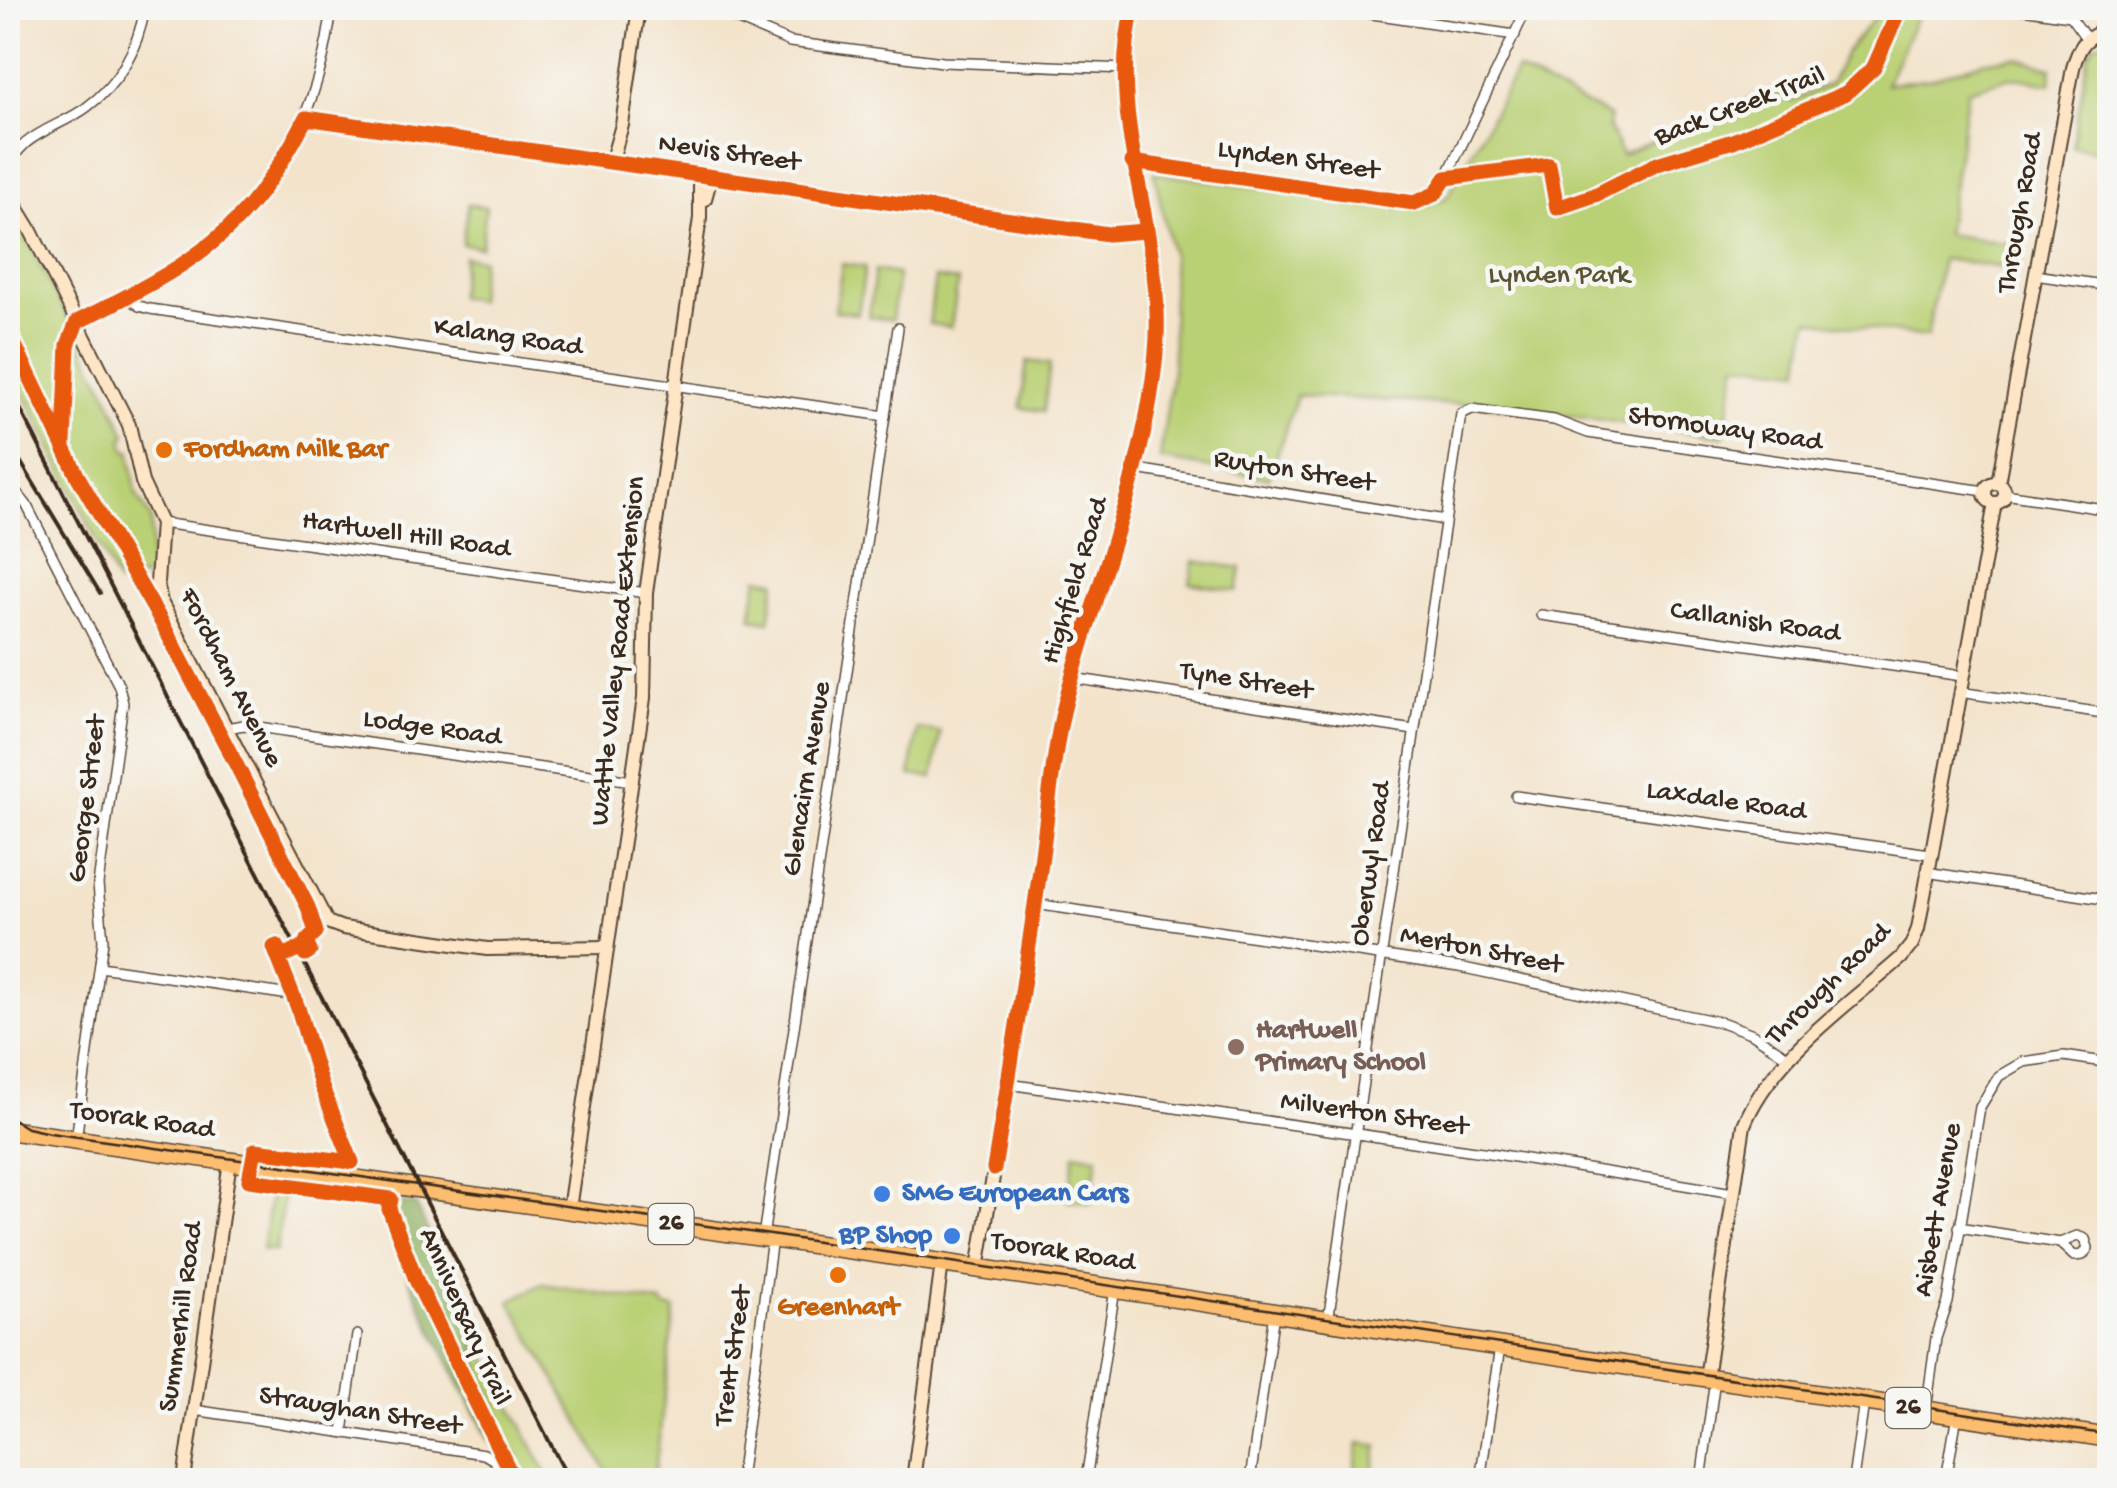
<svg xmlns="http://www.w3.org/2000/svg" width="2117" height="1488" viewBox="0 0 2117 1488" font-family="'Gochi Hand',sans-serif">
	<rect width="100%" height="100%" fill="#f6f6f2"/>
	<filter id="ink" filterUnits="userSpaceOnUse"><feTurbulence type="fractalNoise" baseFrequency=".01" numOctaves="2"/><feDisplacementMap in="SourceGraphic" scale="20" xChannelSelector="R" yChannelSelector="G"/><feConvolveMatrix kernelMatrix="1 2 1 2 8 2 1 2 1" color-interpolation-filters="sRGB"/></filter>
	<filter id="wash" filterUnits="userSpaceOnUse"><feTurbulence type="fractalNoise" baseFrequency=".0048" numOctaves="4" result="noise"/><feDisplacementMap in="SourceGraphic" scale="40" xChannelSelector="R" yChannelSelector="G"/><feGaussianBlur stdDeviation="2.25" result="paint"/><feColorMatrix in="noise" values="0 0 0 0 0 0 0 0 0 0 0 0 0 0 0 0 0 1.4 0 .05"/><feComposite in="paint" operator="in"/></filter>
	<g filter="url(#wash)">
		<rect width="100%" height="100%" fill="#f3e3cb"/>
		<g fill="#bad075" stroke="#7a7d4a" stroke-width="2.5">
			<path d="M1882,8H1921L1886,84L1933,78L1982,62L2015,57L2052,68L2051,84L2011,77L1968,90L1946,234L2023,246L2019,270L1942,259L1927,337L1809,320L1800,370L1737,363L1724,436L1469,403L1445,404L1297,395L1269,478L1160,459L1173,364L1172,255L1154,173L1417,209L1447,197L1517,70L1610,117L1609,128L1622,155L1770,90L1792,101L1830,84L1846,52Z"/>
			<path d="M2109,39V152L2072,147L2088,55L2095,44Z"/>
			<path d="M8,203L108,395L126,435L123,440L125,450L130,451L136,493L151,519V575L118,584L8,361Z"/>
			<path d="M468,204L486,207L481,247L462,244Z"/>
			<path d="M464,257L482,259L477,300L458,297Z"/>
			<path d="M842,264L865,267L858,314L835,311Z"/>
			<path d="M875,270L898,274L892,320L869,317Z"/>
			<path d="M935,278L958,281L951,327L929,324Z"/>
			<path d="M1027,361L1050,364L1044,411L1021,408Z"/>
			<path d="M1194,561L1241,568L1237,591L1190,583Z"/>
			<path d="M758,578L776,581L769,621L751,618Z"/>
			<path d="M917,729L940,732L933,778L910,775Z"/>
			<path d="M1075,1153L1098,1157L1091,1203L1068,1200Z"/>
			<path d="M272,1184L285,1186L276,1251L262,1250Z"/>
			<path d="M542,1284L661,1303L666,1308L675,1309L654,1480H612L510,1301Z"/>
			<path d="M469,1324L550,1480H516L501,1451L488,1438L501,1418L482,1375Z"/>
			<path d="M1359,1443L1378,1446L1372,1480H1353Z"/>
		</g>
		<path fill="#93b266" stroke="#676e42" stroke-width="2.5" d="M387,1200L416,1205L469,1324L482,1375L501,1418L488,1438C465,1392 382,1245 387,1200Z"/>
	</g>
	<g filter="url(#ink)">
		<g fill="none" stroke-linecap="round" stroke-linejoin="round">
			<defs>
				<g id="street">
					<path d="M685,8L722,13L790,42L943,62L1126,69"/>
					<path d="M1332,8L1515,35"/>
					<path d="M2015,8L2070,16"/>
					<path d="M2071,8L2070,16L2086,38"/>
					<path d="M306,118L611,163"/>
					<path d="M1132,162L1414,203L1435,194L1446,178L1527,8"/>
					<path d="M8,175C14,134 58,129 87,107C121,82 138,47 145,8"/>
					<path d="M711,177L1108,234L1146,231"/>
					<path d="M2035,275L2110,286"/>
					<path d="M127,297L139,306L150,309L885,416"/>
					<path d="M77,322C111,304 146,289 179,268C273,208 318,116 332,8"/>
					<path d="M1137,469L1445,520"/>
					<path d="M8,482L26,504L119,686L123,703L98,884L103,941L76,1140"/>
					<path d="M2005,494L2110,510"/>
					<path d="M161,523L646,593"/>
					<path d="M1541,615L1962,676"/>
					<path d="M1072,678L1414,730"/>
					<path d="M1959,692L2110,714"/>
					<path d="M226,728L244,725L632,781"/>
					<path d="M1516,796L1930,854"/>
					<path d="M1926,872L2110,900"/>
					<path d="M1035,904L1459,967L1724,1023L1753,1034L1789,1058"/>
					<path d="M100,967L283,994"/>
					<path d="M1008,1084L1490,1153L1733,1193"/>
					<path d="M1959,1227L2060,1243L2077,1236L2085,1239L2088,1248L2083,1255L2074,1256L2060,1243"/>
					<path d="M763,1237L898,328"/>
					<path d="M1328,1321L1461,414L1472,409L1554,420L1588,433L1985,491"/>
					<path d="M194,1410L484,1454L494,1460L505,1480"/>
					<path d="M1926,1411L1936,1338L1948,1302L1980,1107L1999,1076L2023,1062L2064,1056L2110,1063"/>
					<path d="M343,1432L357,1335"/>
					<path d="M740,1480L772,1238"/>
					<path d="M1086,1480L1115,1289"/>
					<path d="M1250,1480L1274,1313"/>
					<path d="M1480,1480L1500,1347"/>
					<path d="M1701,1480L1715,1379"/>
					<path d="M1853,1480L1864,1402"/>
					<path d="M1946,1480L1957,1415"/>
				</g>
				<g id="secondary">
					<path d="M639,8L622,125L611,163L711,177L705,199"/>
					<path d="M8,193L29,227L129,425L142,482L161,523L157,583L161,602L327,922L343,928L487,949L607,947"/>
					<path d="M1998,483L2073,68C2079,45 2086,35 2110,30"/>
					<circle cx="1995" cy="493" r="10"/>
					<path d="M569,1209L644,698L646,593L700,218V175"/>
					<path d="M978,1269C998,1147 1018,1025 1036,903C1045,841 1050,778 1062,716C1088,593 1147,479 1157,352C1165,237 1104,123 1133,8"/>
					<path d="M1706,1378L1744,1125C1771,1057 1847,1006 1901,958L1912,944L1918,929L1995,503"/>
					<path d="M184,1480L230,1161"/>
					<path d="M913,1480L942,1263"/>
				</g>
				<path id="highway" d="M8,1130L875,1253L2110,1438"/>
			</defs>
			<use href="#street" stroke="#574638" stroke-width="12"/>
			<use href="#secondary" stroke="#574638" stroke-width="16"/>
			<use href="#highway" stroke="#574638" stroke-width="21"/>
			<use href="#street" stroke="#fff" stroke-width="9"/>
			<use href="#secondary" stroke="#fee5c5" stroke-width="12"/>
			<use href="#highway" stroke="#fcbd6f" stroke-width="18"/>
			<path stroke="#3b2a1e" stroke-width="2.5" d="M8,1116L27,1128L50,1133L764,1234L2110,1435"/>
			<g stroke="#3b2a1e" stroke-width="4">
				<path d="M8,385L569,1480"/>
				<path d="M8,441L100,593"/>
			</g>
			<defs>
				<g id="cycleway">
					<path d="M1132,162L1414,203L1435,194L1446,178L1549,165L1557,208L1595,195L1657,164L1733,141L1846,93L1874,67L1900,8"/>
					<path d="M8,331L77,475L161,621L238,768L308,907L316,932L306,942L310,951L305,954L302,947L283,956L277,946L274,947L298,1008L321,1085L352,1162L255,1150L249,1180L391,1199L389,1209L417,1282L514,1480"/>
					<path d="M64,442L68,345L77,322C192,264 245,237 306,118L1108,234L1146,231"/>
					<path d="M994,1169C1010,1072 1025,975 1039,877C1047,823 1051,766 1063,712C1092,592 1145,477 1156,353C1167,237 1104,124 1133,8"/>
				</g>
			</defs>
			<use href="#cycleway" stroke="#f6f6f2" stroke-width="21"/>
			<use href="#cycleway" stroke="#e8590c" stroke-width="15"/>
		</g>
	</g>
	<g fill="#e8710a" stroke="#f6f6f2" stroke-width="4">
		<circle cx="164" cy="450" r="10"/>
		<circle cx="838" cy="1275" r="10"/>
	</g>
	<circle fill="#8d6e63" stroke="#f6f6f2" stroke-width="4" cx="1236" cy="1047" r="10"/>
	<g fill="#3f7fe0" stroke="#f6f6f2" stroke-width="4">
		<circle cx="882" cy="1194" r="10"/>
		<circle cx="952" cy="1236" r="10"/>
	</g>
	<g text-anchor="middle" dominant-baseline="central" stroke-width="9" stroke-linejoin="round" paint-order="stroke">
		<g fill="#f6f6f2" stroke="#73675e" stroke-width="2.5">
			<rect x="648.5" y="1204" width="45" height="40" rx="8"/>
			<rect x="1885.5" y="1388" width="45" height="40" rx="8"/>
		</g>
		<g font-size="25" font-weight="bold" fill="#3b2a1e">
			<text x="671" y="1224">26</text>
			<text x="1908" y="1408">26</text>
		</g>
		<g font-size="28" fill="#3b2a1e" stroke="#f6f6f2">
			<text transform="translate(1740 107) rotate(-21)">Back Creek Trail</text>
			<text transform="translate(729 154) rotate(8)">Nevis Street</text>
			<text transform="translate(1298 161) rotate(8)">Lynden Street</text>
			<text transform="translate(2021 213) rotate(-80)">Through Road</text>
			<text transform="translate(508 338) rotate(8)">Kalang Road</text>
			<text transform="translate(1725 430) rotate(8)">Stornoway Road</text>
			<text transform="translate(1294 472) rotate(9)">Ruyton Street</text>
			<text transform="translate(406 536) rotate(8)">Hartwell Hill Road</text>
			<text transform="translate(1076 581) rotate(-73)">Highfield Road</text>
			<text transform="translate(1755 623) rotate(8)">Callanish Road</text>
			<text transform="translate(619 651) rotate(-84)">Wattle Valley Road Extension</text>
			<text transform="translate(230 678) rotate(63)">Fordham Avenue</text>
			<text transform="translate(1246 682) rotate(9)">Tyne Street</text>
			<text transform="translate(432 729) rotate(8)">Lodge Road</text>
			<text transform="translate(808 779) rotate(-81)">Glencairn Avenue</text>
			<text transform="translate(88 799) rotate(-83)">George Street</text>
			<text transform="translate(1726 802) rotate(8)">Laxdale Road</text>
			<text transform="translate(1372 864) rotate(-82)">Oberwyl Road</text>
			<text transform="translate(1481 951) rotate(11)">Merton Street</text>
			<text transform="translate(1829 985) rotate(-44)">Through Road</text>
			<text transform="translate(1374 1115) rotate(8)">Milverton Street</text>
			<text transform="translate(142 1121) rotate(8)">Toorak Road</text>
			<text transform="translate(1939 1210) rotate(-80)">Aisbett Avenue</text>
			<text transform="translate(1063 1253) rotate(9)">Toorak Road</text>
			<text transform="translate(182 1317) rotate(-82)">Summerhill Road</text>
			<text transform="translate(464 1317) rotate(66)">Anniversary Trail</text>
			<text transform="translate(734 1356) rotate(-82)">Trent Street</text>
			<text transform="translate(360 1412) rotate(9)">Straughan Street</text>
		</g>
		<g font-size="28" fill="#5b5434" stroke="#f6f6f2">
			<text x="1559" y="276">Lynden Park</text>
		</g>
		<g font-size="28" font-weight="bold" fill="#c56008" stroke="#f6f6f2" text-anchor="start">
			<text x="184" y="450">Fordham Milk Bar</text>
			<text x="838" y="1308" text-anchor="middle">Greenhart</text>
		</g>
		<g font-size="28" font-weight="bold" fill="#785e54" stroke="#f6f6f2" text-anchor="start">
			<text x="1256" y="1031">Hartwell<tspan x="1256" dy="32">Primary School</tspan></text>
		</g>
		<g font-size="28" font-weight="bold" fill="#366cbe" stroke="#f6f6f2" text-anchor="start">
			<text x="902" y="1194">SMG European Cars</text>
			<text x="932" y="1236" text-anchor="end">BP Shop</text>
		</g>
	</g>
	<rect width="2117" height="1488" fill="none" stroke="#f6f6f2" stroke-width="40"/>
</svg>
